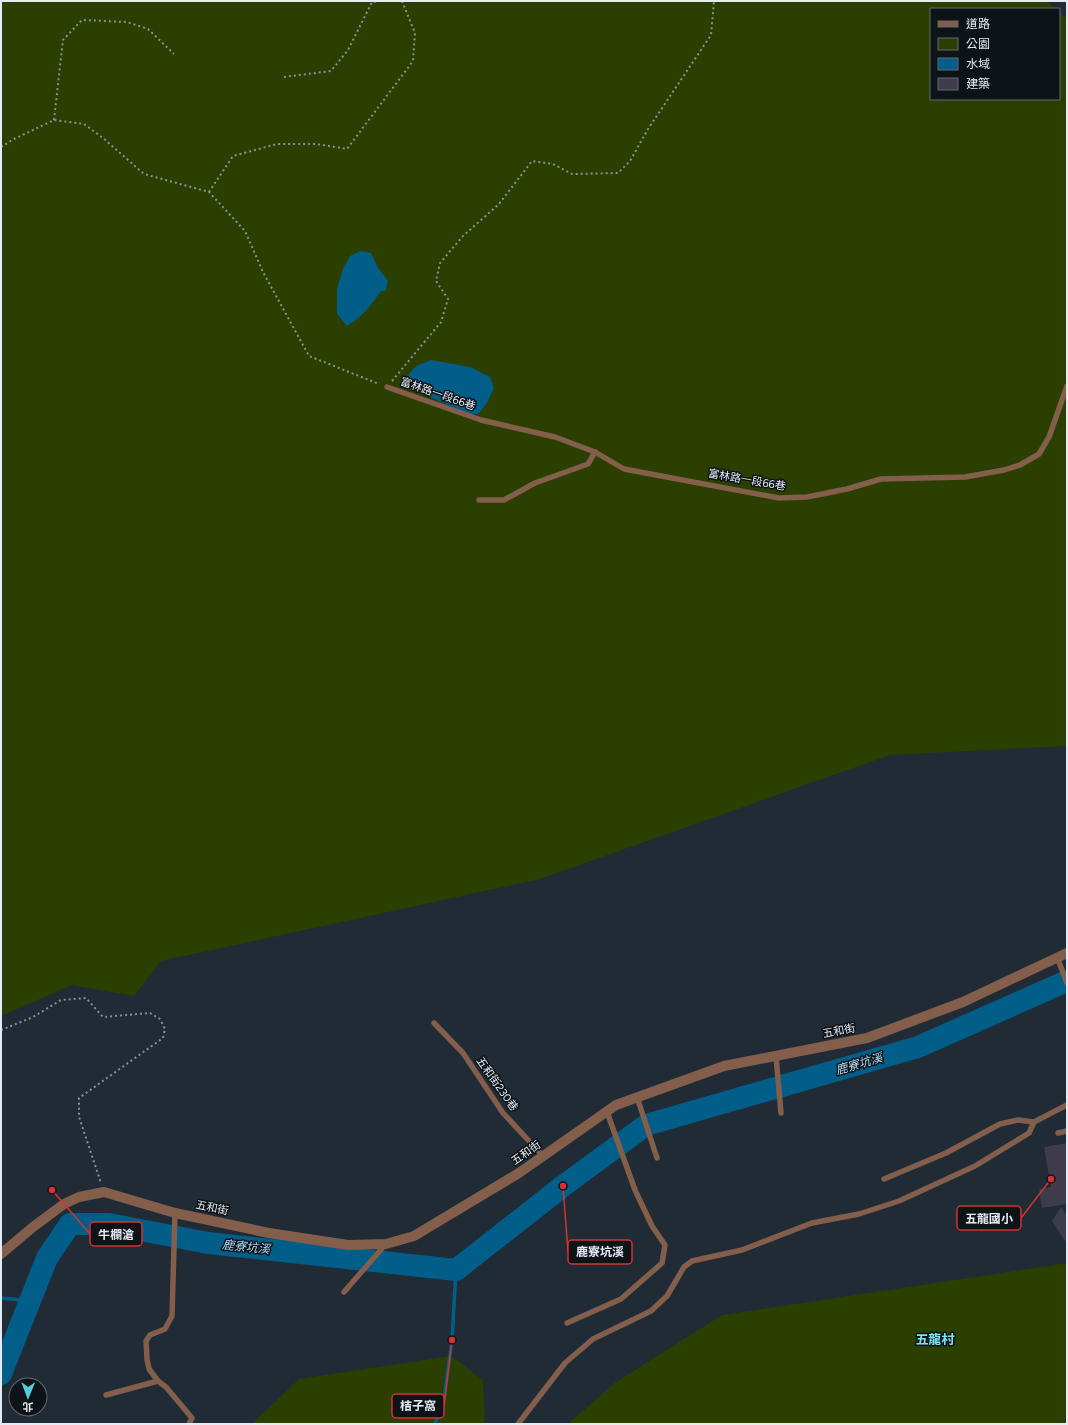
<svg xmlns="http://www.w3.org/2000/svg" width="1068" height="1425" viewBox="0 0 1068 1425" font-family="Figtree,'Noto Sans TC',sans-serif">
	<rect width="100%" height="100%" fill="#202b36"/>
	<g fill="#2a3f00">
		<path d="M1,1H1047L1056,9H931V99H1059V12L1067,19V746L890,755L540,879L161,961L134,996L72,985L1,1016Z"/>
		<path d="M1067,1263V1424H568L613,1384L722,1315Z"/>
		<path d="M451,1356L483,1380L485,1424H252L299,1379Z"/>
	</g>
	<g fill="#005e89">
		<path d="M360,251L371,253L378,268L388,281L386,290L380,292C371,306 361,318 347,326L337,314V289L343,269L350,256Z"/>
		<path d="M431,360L470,367L490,377L494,388L487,403L478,414L464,415L448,405L432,398L418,389L408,375L416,366Z"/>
	</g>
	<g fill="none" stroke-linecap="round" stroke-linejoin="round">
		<g stroke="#005e89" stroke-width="3.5">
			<path d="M1,1298L31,1301"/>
			<path d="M435,1424L444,1399L452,1340L456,1270"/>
		</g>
		<path stroke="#005e89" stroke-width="22" d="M1,1374L47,1258L70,1224H109L208,1243L456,1270L563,1186L646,1125L918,1047L1067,981"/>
	</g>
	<g fill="#3e3b4b">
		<path d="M1067,1143V1204L1042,1208L1039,1189L1051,1187L1044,1147Z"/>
		<path d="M1061,1207L1067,1216V1244L1052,1221Z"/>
	</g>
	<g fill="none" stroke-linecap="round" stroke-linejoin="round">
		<g stroke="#88919a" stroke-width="2" stroke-dasharray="2 3" stroke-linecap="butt">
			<path d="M284,77L331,71L348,50L372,2L379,1"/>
			<path d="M54,120L63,40L82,20L127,22L148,29L174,54"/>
			<path d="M1,147L14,139L54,120L84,124L103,138L144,174L209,192L245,231L263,272L309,356L379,384"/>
			<path d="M209,192L233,156L277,144H317L347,149L413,61L415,33L402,1"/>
			<path d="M392,381L441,322L448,299L436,281L440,263L463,236L499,204L532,161L553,164L572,174L618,173L630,161L648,129L711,35L714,1"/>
			<path d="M1,1030L33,1017L61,1000L86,998L103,1017L150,1013L160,1019L165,1029L163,1038L79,1098V1117L101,1183"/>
		</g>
		<g stroke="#835e4b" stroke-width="5.5">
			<path d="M387,387L481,420L555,437L595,452L624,469L779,498L807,497L847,489L881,479L965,477L1004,470L1020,465L1039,454L1049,437L1067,386"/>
			<path d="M479,500H504L535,483L588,464L595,452"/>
			<path d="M1057,957L1067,983"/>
			<path d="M434,1023L463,1053L503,1113L543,1156"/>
			<path d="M776,1056L781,1113"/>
			<path d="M637,1097L657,1158"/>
			<path d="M1058,1133L1067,1131"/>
			<path d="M884,1179L946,1153L1000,1124L1018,1120L1034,1122L1067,1105"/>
			<path d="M175,1213L172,1316L165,1329L150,1335L146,1341L147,1359L149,1369L158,1381L166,1387L192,1418L189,1424"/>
			<path d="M344,1292L385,1245"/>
			<path d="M567,1323L621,1299L662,1263L665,1245L652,1226L635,1190L607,1112"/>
			<path d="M106,1395L158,1381"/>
			<path d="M518,1424L565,1363L593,1339L651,1311L667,1296L684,1267L692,1261L742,1250L812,1223L859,1214L899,1201L975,1166L1029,1133L1034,1122"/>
		</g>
		<path stroke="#835e4b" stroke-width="10" d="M1,1254L33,1227L64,1204L79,1197L104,1192L175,1213L269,1233L348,1245L386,1244L414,1236L519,1173L616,1105L724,1066L867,1038L963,1002L1067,953"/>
	</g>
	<g text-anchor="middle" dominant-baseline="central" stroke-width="3" stroke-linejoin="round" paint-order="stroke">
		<g font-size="11" fill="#e4ebf3" stroke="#0e1318">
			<text transform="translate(438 394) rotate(19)">富林路一段66巷</text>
			<text transform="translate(747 480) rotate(10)">富林路一段66巷</text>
			<text transform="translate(839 1031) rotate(-11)">五和街</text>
			<text transform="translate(497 1084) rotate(55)">五和街230巷</text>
			<text transform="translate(526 1153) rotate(-35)">五和街</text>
			<text transform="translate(212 1208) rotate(12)">五和街</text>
		</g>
		<g font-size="12" font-style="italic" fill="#b0dcfb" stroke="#0e1318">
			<text transform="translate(859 1064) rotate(-16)">鹿寮坑溪</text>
			<text transform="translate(246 1247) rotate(6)">鹿寮坑溪</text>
		</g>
		<g font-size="13" font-weight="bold" fill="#7be5f4" stroke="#0e1318">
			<text x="935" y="1339">五龍村</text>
		</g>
	</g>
	<path fill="none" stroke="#d73232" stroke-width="1.5" d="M1051 1179L1021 1218M52 1190L90 1234M563 1186L568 1252M452 1340L444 1406"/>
	<g fill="#d73232" stroke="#0e1318" stroke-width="1.5">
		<circle cx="1051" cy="1179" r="4"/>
		<circle cx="52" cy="1190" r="4"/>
		<circle cx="563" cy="1186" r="4"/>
		<circle cx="452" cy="1340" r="4"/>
	</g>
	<g fill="#0e1318" stroke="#d73232" stroke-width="1.5">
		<rect x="957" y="1206" width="64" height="24" rx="4"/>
		<rect x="90" y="1222" width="52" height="24" rx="4"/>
		<rect x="568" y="1240" width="64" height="24" rx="4"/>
		<rect x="392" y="1394" width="52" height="24" rx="4"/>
	</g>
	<g font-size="12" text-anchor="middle" font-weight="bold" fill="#e4ebf3">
		<text x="989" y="1223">五龍國小</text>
		<text x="116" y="1239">牛欄滄</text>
		<text x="600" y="1256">鹿寮坑溪</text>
		<text x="418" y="1410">桔子窩</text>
	</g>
	<rect width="1068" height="1425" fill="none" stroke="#e4ebf3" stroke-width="4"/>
	<rect x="930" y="8" width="130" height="92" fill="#0e1318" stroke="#646970"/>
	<rect x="938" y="21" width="20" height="6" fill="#835e4b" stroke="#646970"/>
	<text x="966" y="28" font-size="12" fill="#e4ebf3">道路</text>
	<rect x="938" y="38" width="20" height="12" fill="#2a3f00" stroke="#646970"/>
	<text x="966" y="48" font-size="12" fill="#e4ebf3">公園</text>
	<rect x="938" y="58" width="20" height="12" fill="#005e89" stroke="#646970"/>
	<text x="966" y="68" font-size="12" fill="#e4ebf3">水域</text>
	<rect x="938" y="78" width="20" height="12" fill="#3e3b4b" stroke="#646970"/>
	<text x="966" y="88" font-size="12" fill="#e4ebf3">建築</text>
	<g transform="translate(28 1397) rotate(181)"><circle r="19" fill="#0e1318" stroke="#646970"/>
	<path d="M0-3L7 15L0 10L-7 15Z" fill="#53cbdb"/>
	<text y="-6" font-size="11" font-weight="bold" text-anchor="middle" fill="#e4ebf3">北</text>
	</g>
</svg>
